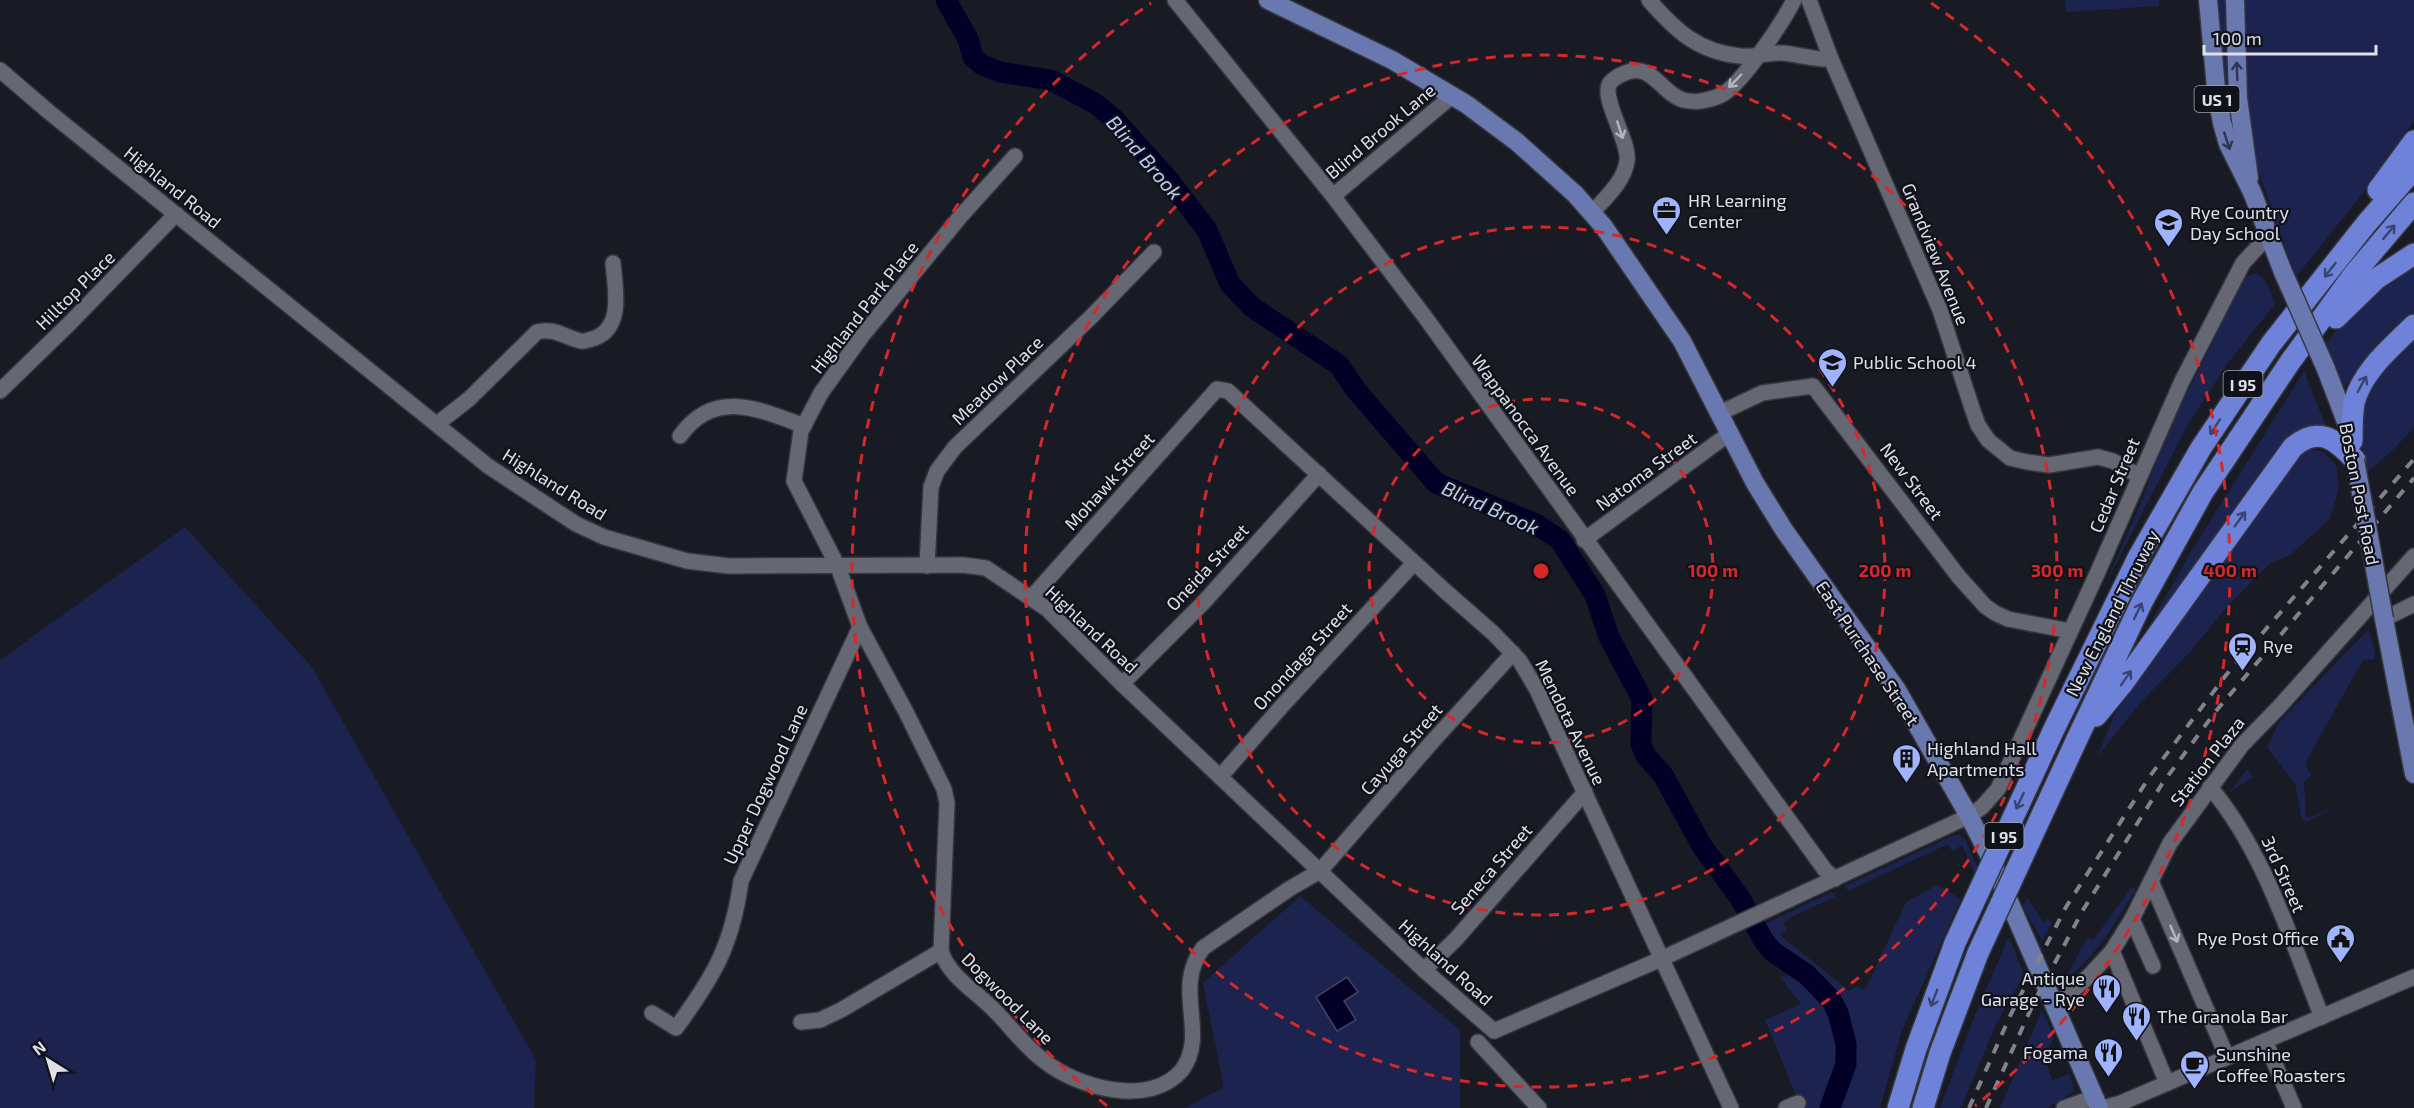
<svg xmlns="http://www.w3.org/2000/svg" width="2414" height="1108" viewBox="0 0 2414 1108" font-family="'Exo 2',sans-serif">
	<rect width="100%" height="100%" fill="#191b24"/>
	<g fill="#1b234e">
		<path d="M2065,0H2159V6L2066,12Z"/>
		<path d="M2213,0H2228L2237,143L2228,124Z"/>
		<path d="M2239,0H2414V120L2378,174L2296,277L2256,165L2246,116Z"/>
		<path d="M2414,266V312L2356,370L2343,390L2325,343L2367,300Z"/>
		<path d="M2257,273L2266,281L2275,304L2227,364L2186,428L2104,587L2140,505L2167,433L2243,281L2249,275Z"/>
		<path d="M2414,334V427L2395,448L2366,473L2357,408L2360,396Z"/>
		<path d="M2304,371L2327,429L2315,431L2149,633L2146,631L2192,550Z"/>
		<path d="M2311,449L2324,452L2336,465L2339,488L2330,519L2289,556L2270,563L2227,606L2191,651L2140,703L2097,757L2113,718L2138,676L2296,456Z"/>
		<path d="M185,527L311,666L536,1060L534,1108H0V660Z"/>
		<path d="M2369,629L2374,647L2375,659L2363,660L2305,763L2311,776L2304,782L2306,816L2308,818L2338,807L2305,822L2301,815L2295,784L2267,747L2280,721Z"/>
		<path d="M2247,769L2253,777L2230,792Z"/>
		<path d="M1954,835H1960L1965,839L1994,907L1992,914L1962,845L1952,851L1948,844L1848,891L1845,886Z"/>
		<path d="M1937,885L1961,899L1902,1030L1880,1108H1799L1801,1107L1765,1020L1801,1004L1780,977L1789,976L1748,932L1832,892L1835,897L1795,915L1783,923L1786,930L1780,935L1849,991L1857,986L1865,990L1906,902Z"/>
		<path d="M2132,887L2135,888V891C2115,921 2096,959 2065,979L2087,938L2093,940Z"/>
		<path d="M1300,896L1460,1030V1108H1185L1224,1087L1203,983Z"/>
		<path d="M2027,897L2044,923L2047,919L2052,923L2042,941L2023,906Z"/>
		<path d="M2009,937L2024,975L1996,1024L1961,1108H1940L1975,1015Z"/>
		<path d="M2042,1010L2054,1036L2045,1058L2052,1080L2069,1074L2074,1087L2073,1092L2047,1108H2000Z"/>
	</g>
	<path fill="#030028" stroke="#454361" stroke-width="1.5" d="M1347,977L1358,992L1344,1001L1356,1020L1337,1031L1316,997Z"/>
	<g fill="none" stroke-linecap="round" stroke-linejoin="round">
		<path stroke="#030028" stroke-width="21" d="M946,0L968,39L973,57L982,65L1000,72L1051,80L1096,104L1114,119L1167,178L1207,230L1230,284L1252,307L1339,365L1356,390L1436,483L1536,524L1560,540L1595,595L1609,637L1642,699L1641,744L1646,756L1663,775L1702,846L1740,898L1764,941L1772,951L1806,974L1819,987L1832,1001L1838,1013L1846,1044V1064L1830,1108"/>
		<defs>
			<g id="minor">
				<path d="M1175,0L1333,196L1425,317L1825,870L1835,879"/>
				<path d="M1649,0C1675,30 1698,52 1740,56C1753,58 1768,52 1781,53C1799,54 1813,60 1831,59"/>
				<path d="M1809,0L1831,59L1940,310L1972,408L1978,425L1988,440L2010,458L2027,462L2049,465L2098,457L2113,461L2139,476"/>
				<path d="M0,70L49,112L488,466L576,524L604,537L687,561L729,566L963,565L986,568L1047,609L1122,684L1424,970L1494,1031L1661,959L1969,816L1982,807L1998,789L2096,576L2182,381L2243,263L2268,236"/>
				<path d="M1015,156L960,217L862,336L821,393L801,431L794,481L838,567L860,627L906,712L944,789L947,803L941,951C949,976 974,990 992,1008C1009,1024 1023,1045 1043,1060C1077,1088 1150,1108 1182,1070C1209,1033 1172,989 1203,948L1289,889L1320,871L1432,742L1513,653"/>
				<path d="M1333,196L1452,96"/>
				<path d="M1592,213C1605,198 1624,182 1627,161C1630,141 1600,98 1610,83C1614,78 1620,75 1625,73C1651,61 1662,94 1683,100C1688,101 1697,102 1701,101C1707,100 1718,97 1723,94C1743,82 1783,22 1794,0"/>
				<path d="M0,391L70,323L176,214"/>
				<path d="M1720,413L1762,393L1813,386L1959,577L1985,606L1995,613L2008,619L2070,631"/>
				<path d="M437,424L469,399L537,332C554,327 566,338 581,341C586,342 590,339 595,338C624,327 615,287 613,263"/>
				<path d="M680,436C714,388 759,409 804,426"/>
				<path d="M1584,540L1730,433"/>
				<path d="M927,566L931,487L937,471L955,447L1091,317L1154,252"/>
				<path d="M1031,598L1217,389L1228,391L1444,590L1493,633L1520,661L1537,690L1731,1108"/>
				<path d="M2384,619L2414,604"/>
				<path d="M1122,684L1203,603L1319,474"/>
				<path d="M1220,777L1281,707L1414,563"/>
				<path d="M2210,787C2265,853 2290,938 2322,1017"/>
				<path d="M2151,881L2227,1057"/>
				<path d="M2132,919L2153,966"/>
				<path d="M2112,951L2167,1083"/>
				<path d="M1424,970L1456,939L1585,792"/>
				<path d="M2055,1006L2088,977L2112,951L2132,919L2170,843L2242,745L2280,706L2414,556"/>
				<path d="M652,1013L676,1028C714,976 732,946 741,881L860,627"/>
				<path d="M801,1022L820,1020L841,1010L941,951"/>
				<path d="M2265,1041L2294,1108"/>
				<path d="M1478,1042L1539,1108"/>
				<path d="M1786,1108L1798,1103"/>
				<path d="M2064,1108L2095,1097"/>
				<path d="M2103,1108L2121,1103L2414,977"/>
			</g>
			<g id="major">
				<path d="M1268,0L1392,60L1466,104L1517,142L1575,194L1604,227L1682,341L1755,483L1784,530L1897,690L1969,816L1988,853L2099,1108"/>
				<path d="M2208,0L2216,88L2222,123L2228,144L2252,192L2283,272"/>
				<path d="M2235,0L2238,98L2249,178"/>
				<path d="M2326,369L2350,432"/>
				<path d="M2384,619L2414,774"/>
			</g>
			<g id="highway">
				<path d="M2378,190L2414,141"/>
				<path d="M2336,318L2376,279L2414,254"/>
				<path d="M2352,441C2352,428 2352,415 2354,403C2362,371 2392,347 2414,325"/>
				<path d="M2096,716L2123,683L2293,447C2319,425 2336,440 2355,460"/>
				<path d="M2054,729L2139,556L2201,448L2271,344L2366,224L2414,169"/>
				<path d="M2077,739L2142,602L2203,492L2290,362L2354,274L2414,203"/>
				<path d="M1898,1108L1916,1049L1955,943"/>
				<path d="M1923,1108L1940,1053L1978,953"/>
			</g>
		</defs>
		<use href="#minor" stroke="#35363d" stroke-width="18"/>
		<use href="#major" stroke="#35363d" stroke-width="21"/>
		<use href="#highway" stroke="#35363d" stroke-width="24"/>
		<use href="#minor" stroke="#656873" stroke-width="15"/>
		<use href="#major" stroke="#6a78b0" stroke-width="18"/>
		<use href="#highway" stroke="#6e82d9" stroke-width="21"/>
		<g stroke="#81838b" stroke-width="4" stroke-dasharray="10 10" stroke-linecap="butt">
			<path d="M1969,1108L2011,1014L2066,907L2150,776L2226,675L2414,459"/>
			<path d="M1986,1108L2035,1000L2083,910L2162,784L2216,711L2414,478"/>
		</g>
		<defs>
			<g id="major-bridge">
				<path d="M2283,272L2326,369"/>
				<path d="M2355,460L2384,619"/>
			</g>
			<g id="highway-bridge">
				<path d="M1955,943L2054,729"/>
				<path d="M1978,953L2077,739"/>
			</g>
		</defs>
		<use href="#major-bridge" stroke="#35363d" stroke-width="21" stroke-linecap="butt"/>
		<use href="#highway-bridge" stroke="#35363d" stroke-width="24" stroke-linecap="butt"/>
		<use href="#major-bridge" stroke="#6a78b0" stroke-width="18"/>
		<use href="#highway-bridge" stroke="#6e82d9" stroke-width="21"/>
	</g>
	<defs><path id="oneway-shaft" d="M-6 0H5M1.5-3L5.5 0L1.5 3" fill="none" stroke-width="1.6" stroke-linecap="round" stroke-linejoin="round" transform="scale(1.5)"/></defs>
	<g stroke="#30364f">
		<use href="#oneway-shaft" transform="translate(2237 71) rotate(-92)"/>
		<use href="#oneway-shaft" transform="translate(2227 141) rotate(72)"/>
	</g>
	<g stroke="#b4b6be">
		<use href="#oneway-shaft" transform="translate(1735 81) rotate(134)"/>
		<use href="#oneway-shaft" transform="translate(1620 130) rotate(72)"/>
		<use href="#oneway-shaft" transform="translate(2174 934) rotate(67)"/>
	</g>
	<g stroke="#3a4470">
		<use href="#oneway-shaft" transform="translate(2389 232) rotate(-50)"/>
		<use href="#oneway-shaft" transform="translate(2330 270) rotate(128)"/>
		<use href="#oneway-shaft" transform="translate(2362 384) rotate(-61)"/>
		<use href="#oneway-shaft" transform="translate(2215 427) rotate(123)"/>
		<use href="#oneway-shaft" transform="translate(2240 519) rotate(-54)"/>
		<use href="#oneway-shaft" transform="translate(2138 611) rotate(-64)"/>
		<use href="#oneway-shaft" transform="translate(2126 678) rotate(-55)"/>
		<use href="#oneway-shaft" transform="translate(2020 801) rotate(115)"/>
		<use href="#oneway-shaft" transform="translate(1934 998) rotate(111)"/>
	</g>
	<g fill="none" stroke="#d62828" stroke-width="3" stroke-dasharray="10 8">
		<circle cx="1541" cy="571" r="172"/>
		<circle cx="1541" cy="571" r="344"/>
		<circle cx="1541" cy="571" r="516"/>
		<path d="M1107 1106A689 689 0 0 1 1151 3M1931 3A689 689 0 0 1 1975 1106"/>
	</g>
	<defs>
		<symbol id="office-pin" viewBox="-11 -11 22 30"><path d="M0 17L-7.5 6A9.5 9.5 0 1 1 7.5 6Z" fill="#a0b3fd" stroke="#10121b"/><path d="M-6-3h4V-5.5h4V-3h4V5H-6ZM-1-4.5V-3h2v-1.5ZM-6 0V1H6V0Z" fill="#111"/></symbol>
		<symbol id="school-pin" viewBox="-11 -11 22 30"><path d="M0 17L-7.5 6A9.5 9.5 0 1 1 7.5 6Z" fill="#a0b3fd" stroke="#10121b"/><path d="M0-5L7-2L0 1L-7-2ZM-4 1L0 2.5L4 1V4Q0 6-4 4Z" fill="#111"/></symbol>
		<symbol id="station-pin" viewBox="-11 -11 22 30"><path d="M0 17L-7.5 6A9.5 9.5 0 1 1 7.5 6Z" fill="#a0b3fd" stroke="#10121b"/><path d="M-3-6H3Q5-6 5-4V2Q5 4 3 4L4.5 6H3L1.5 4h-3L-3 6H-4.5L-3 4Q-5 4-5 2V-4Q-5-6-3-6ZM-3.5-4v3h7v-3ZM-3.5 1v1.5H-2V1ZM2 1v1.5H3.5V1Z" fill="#111"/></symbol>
		<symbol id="building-pin" viewBox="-11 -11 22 30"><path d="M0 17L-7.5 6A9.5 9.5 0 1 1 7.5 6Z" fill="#a0b3fd" stroke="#10121b"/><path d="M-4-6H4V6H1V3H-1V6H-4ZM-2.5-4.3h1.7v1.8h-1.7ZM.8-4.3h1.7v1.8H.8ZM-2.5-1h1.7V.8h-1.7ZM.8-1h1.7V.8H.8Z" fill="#111"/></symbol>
		<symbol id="civic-pin" viewBox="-11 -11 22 30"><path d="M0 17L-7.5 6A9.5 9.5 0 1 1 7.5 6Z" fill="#a0b3fd" stroke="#10121b"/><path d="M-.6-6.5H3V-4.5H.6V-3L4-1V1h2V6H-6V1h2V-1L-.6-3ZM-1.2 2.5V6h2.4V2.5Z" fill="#111"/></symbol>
		<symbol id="restaurant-pin" viewBox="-11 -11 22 30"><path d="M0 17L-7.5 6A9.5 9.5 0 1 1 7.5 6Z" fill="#a0b3fd" stroke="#10121b"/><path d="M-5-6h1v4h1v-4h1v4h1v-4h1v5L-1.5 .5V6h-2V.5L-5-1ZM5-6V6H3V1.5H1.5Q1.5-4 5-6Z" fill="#111"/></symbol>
		<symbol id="cafe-pin" viewBox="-11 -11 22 30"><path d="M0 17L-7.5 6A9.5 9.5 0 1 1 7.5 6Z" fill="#a0b3fd" stroke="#10121b"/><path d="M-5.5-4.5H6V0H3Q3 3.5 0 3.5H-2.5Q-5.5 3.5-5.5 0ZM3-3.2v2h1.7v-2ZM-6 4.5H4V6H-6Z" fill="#111"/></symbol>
	</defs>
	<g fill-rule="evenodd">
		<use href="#office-pin" x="1650" y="194" width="33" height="45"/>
		<use href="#school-pin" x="2152" y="206" width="33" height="45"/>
		<use href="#school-pin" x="1816" y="346" width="33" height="45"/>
		<use href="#station-pin" x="2226" y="630" width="33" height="45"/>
		<use href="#building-pin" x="1890" y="742" width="33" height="45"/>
		<use href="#civic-pin" x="2324" y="922" width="33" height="45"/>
		<use href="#restaurant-pin" x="2090" y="972" width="33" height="45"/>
		<use href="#restaurant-pin" x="2120" y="1000" width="33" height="45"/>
		<use href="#restaurant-pin" x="2092" y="1036" width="33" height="45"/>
		<use href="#cafe-pin" x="2178" y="1048" width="33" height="45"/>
	</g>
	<g text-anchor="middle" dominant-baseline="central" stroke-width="4.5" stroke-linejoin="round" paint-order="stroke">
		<g fill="#10121b" stroke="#a1a2aa" stroke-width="1.5">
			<rect x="2194.5" y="86" width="45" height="26" rx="4.5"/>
			<rect x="2223.5" y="371" width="39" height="26" rx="4.5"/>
			<rect x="1984.5" y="823" width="39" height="26" rx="4.5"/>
		</g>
		<g font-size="16" font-weight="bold" fill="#dfe0e7">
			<text x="2217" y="99">US 1</text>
			<text x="2243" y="384">I 95</text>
			<text x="2004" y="836">I 95</text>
		</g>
		<g font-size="18" fill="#dfe0e7" stroke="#10121b">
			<text transform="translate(1380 131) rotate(-40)">Blind Brook Lane</text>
			<text transform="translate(173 187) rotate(39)">Highland Road</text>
			<text transform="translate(1936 254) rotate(68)">Grandview Avenue</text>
			<text transform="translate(75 290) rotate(-45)">Hilltop Place</text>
			<text transform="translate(864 307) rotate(-52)">Highland Park Place</text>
			<text transform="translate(997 380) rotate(-44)">Meadow Place</text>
			<text transform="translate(1526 425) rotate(54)">Wappanocca Avenue</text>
			<text transform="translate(1646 471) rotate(-36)">Natoma Street</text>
			<text transform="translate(1109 481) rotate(-48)">Mohawk Street</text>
			<text transform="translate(1912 481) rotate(53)">New Street</text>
			<text transform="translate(555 484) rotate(32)">Highland Road</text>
			<text transform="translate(2114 485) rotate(-67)">Cedar Street</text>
			<text transform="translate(2360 494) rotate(79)">Boston Post Road</text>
			<text transform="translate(1207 567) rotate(-47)">Oneida Street</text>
			<text transform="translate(2112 613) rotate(-63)">New England Thruway</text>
			<text transform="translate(1092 629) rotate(43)">Highland Road</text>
			<text transform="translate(1868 653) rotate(56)">East Purchase Street</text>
			<text transform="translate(1302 656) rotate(-48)">Onondaga Street</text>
			<text transform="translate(1571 722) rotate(64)">Mendota Avenue</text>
			<text transform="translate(1401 749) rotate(-49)">Cayuga Street</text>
			<text transform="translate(2207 761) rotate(-52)">Station Plaza</text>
			<text transform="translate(765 784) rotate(-65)">Upper Dogwood Lane</text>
			<text transform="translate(1491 869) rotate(-49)">Seneca Street</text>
			<text transform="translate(2284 874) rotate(66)">3rd Street</text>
			<text transform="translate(1446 962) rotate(42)">Highland Road</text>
			<text transform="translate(1008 998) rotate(45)">Dogwood Lane</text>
		</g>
		<g font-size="18" fill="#dfe0e7" stroke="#10121b" text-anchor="start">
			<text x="1688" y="200">HR Learning<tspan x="1688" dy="21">Center</tspan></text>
			<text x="2190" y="212">Rye Country<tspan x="2190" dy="21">Day School</tspan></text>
			<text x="1853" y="362">Public School 4</text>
			<text x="2263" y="646">Rye</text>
			<text x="1927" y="748">Highland Hall<tspan x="1927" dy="21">Apartments</tspan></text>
			<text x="2319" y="938" text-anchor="end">Rye Post Office</text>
			<text x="2085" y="978" text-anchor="end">Antique<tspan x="2085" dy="21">Garage - Rye</tspan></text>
			<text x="2157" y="1016">The Granola Bar</text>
			<text x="2088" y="1052" text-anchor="end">Fogama</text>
			<text x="2216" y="1054">Sunshine<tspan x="2216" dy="21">Coffee Roasters</tspan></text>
		</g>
		<g font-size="20" font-style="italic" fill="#bfcbf2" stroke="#10121b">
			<text transform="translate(1145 157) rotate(49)">Blind Brook</text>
			<text transform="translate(1491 507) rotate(24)">Blind Brook</text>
		</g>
	</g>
	<circle cx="1541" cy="571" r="9" fill="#d62828" stroke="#10121b" stroke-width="3"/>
	<g font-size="18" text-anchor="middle" font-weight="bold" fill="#d62828" stroke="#10121b" stroke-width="4.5" stroke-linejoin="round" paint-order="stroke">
		<text x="1713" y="577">100 m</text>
		<text x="1885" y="577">200 m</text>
		<text x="2057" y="577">300 m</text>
		<text x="2230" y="577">400 m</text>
	</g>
	<g transform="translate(48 1060) rotate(323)" stroke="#10121b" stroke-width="4.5" paint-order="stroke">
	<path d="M0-4.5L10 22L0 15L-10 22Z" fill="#dfe0e7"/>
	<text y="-9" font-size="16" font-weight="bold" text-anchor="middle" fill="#dfe0e7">N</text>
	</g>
	<path d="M2204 45v9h172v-9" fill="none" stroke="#dfe0e7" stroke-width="3"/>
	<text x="2213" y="45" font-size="18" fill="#dfe0e7" stroke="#10121b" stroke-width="4.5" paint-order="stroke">100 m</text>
</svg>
